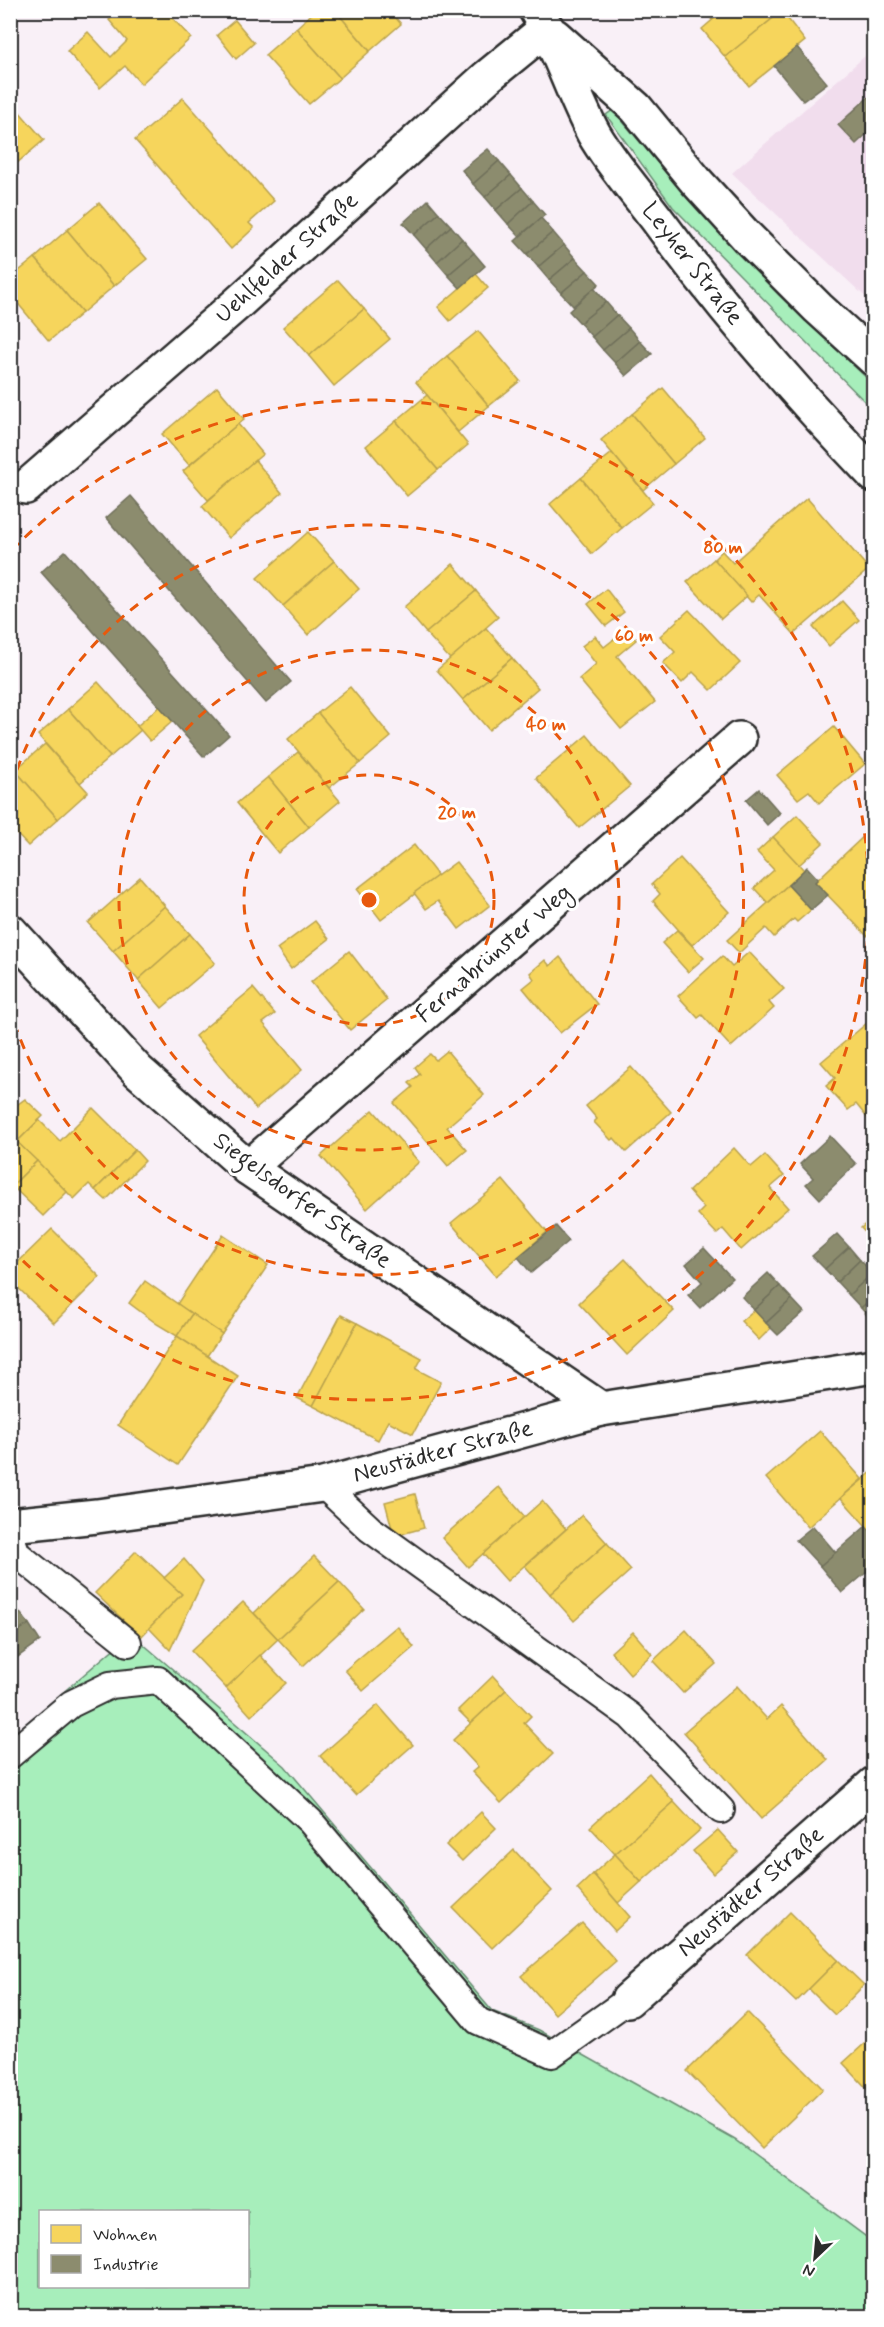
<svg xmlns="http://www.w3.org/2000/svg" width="884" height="2327" viewBox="0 0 884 2327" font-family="Mynerve,sans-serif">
	<rect width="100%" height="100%" fill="#f9f0f7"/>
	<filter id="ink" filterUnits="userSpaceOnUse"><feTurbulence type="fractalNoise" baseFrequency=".0167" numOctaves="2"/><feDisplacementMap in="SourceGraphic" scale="12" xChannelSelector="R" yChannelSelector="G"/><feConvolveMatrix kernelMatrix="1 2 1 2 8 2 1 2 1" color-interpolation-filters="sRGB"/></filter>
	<g filter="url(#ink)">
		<path fill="#f1dded" d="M873,49V304L732,173Z"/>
		<g fill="#a7eebb" stroke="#698c73" stroke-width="1.5" fill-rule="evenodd">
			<path d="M613,110L691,202L779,295L873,384V410L673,207L606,115Z"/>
			<path d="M142,1643L285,1766L492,2011L539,2030L735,2140L873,2242V2316H11L10,1738L117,1646L130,1656ZM40,2212H248V2286H40Z"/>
		</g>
		<g fill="#f6d55c" stroke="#b9a24d" stroke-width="1.5">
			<path d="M119,10H165L191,38L141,84L125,66L100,88L67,51L88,32L111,57L127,41L109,20Z"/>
			<path d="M316,10H335L370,51L340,78L296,28Z"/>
			<path d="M335,10H389L401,24L370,51Z"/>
			<path d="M705,10H724L712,20Z"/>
			<path d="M724,10H781L782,11L725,57L702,29Z"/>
			<path d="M782,11L805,41L749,86L725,57Z"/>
			<path d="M235,20L254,43L236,59L217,35Z"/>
			<path d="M296,28L340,78L309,104L265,55Z"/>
			<path d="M183,98L274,201L249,223L254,228L231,249L135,140Z"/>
			<path d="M10,101L44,140L10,169Z"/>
			<path d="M99,203L147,259L114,286L67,230Z"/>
			<path d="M67,230L114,286L82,313L35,258Z"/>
			<path d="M35,258L82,313L49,341L10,294V278Z"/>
			<path d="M476,274L488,288L450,321L438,307Z"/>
			<path d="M338,280L364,309L309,356L283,327Z"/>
			<path d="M364,309L390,339L334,386L309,356Z"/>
			<path d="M478,331L520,381L489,406L447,356Z"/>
			<path d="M447,356L489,406L458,432L416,382Z"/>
			<path d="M217,387L244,419L189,465L162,434Z"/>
			<path d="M663,388L705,438L674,464L632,414Z"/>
			<path d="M427,395L468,445L438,470L396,421Z"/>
			<path d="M632,414L674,464L643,490L601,440Z"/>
			<path d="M396,421L438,470L407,496L366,446Z"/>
			<path d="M238,424L263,454L208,500L183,471Z"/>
			<path d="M612,453L653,503L622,528L581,478Z"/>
			<path d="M255,460L282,493L229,538L202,506Z"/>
			<path d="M581,478L622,528L592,554L550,504Z"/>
			<path d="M807,498L869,569L794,634L759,595L751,602L714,559L722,551L733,563Z"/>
			<path d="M308,532L334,561L283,606L257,578Z"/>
			<path d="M714,559L747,596L721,619L687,582Z"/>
			<path d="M334,561L359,589L308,635L283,606Z"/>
			<path d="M453,564L476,591L426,633L404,607Z"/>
			<path d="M606,589L624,612L606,626L588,604Z"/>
			<path d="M476,591L498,617L450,659L426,633Z"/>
			<path d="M842,601L859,620L829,646L813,627Z"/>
			<path d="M689,610L740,663L711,690L693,672L682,683L663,663L675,652L660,636Z"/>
			<path d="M486,628L512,658L463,700L437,670Z"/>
			<path d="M627,629L636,640L617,656L655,702L621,729L579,679L596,664L582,646L595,636L604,647Z"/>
			<path d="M512,658L538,688L489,730L463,700Z"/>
			<path d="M98,682L141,730L110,757L68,709Z"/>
			<path d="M350,687L391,737L360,763L318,713Z"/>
			<path d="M160,706L173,721L150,741L137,726Z"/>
			<path d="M68,709L110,757L80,783L38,735Z"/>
			<path d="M318,713L360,763L329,788L288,739Z"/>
			<path d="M834,727L865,764L819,803L809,791L798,799L777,775Z"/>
			<path d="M587,735L630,786L579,828L536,778Z"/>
			<path d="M45,744L88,792L58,819L15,770Z"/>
			<path d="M298,752L340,801L309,827L268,777Z"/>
			<path d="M15,770L58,819L28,846L10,827V774Z"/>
			<path d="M268,777L309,827L278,853L237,803Z"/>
			<path d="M797,815L823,843L799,865L773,837Z"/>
			<path d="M866,834L874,841V931L867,936L815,882Z"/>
			<path d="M773,837L804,870L768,903L754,888L774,870L757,852Z"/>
			<path d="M414,845L438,876L381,920L357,889Z"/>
			<path d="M680,858L729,912L692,945L653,901L660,894L652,884Z"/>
			<path d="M456,862L490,905L459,929L438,901L426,909L414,893Z"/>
			<path d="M140,877L165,906L113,951L88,923Z"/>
			<path d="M788,885L811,910L797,922L794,919L774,937L766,928L739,953L727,940Z"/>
			<path d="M165,906L190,934L138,980L113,951Z"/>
			<path d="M315,921L329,939L291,969L277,949Z"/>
			<path d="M677,930L704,958L688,972L662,943Z"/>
			<path d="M190,934L215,963L162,1008L138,980Z"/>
			<path d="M349,951L387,1000L350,1030L311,982Z"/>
			<path d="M749,952L784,989L769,1002L774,1008L731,1047L702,1015L698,1018L678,996L722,956L732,967Z"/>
			<path d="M560,957L597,1004L560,1033L523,988L534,979L530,973L545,960L550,966Z"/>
			<path d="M253,988L275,1014L263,1023L302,1070L256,1109L195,1036Z"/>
			<path d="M874,1017V1116L869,1120L856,1104L848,1110L826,1086L835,1078L821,1062Z"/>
			<path d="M447,1051L484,1095L447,1127L467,1150L448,1166L394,1103L413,1087L409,1083L420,1074L415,1067L430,1054L436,1060Z"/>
			<path d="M631,1067L671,1112L626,1152L614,1138L611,1140L594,1122L597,1119L586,1106Z"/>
			<path d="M25,1099L43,1116L17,1142L10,1135V1110Z"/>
			<path d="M93,1108L135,1150L95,1190L89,1184L74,1199L17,1142L39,1120L60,1141Z"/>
			<path d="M373,1110L419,1162L367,1209L321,1156Z"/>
			<path d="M10,1135L37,1161L12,1186L10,1184Z"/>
			<path d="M734,1148L751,1167L765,1155L784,1176L770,1188L788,1208L741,1250L723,1229L717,1234L698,1214L704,1208L689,1191Z"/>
			<path d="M135,1150L145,1161L106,1200L95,1190Z"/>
			<path d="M37,1161L67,1192L43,1216L12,1186Z"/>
			<path d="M503,1180L547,1232L496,1276L451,1223Z"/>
			<path d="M873,1217H874V1242L861,1228Z"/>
			<path d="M52,1229L100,1277L54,1323L10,1280V1270Z"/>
			<path d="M223,1235L268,1265L222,1334L177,1304Z"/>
			<path d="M625,1259L674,1311L627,1355L579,1303Z"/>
			<path d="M145,1281L192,1314L177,1336L157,1324L129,1303Z"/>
			<path d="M754,1310L771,1328L759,1340L741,1321Z"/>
			<path d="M192,1314L222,1334L207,1356L177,1336Z"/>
			<path d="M341,1315L357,1323L313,1406L297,1398Z"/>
			<path d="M357,1323L422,1358L416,1369L441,1382L413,1434L388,1421L378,1440L313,1406Z"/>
			<path d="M177,1336L238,1376L178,1465L118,1425Z"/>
			<path d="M820,1431L862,1479L808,1527L766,1478Z"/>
			<path d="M874,1470V1535L841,1498Z"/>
			<path d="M499,1487L525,1517L468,1567L442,1538Z"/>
			<path d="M415,1494L424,1528L394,1536L385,1502Z"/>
			<path d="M542,1501L566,1529L507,1581L483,1554Z"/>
			<path d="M582,1515L607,1543L550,1594L525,1566Z"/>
			<path d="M607,1543L631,1570L574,1621L550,1594Z"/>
			<path d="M136,1551L182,1594L141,1637L95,1593Z"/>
			<path d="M314,1556L339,1582L278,1639L254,1613Z"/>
			<path d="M184,1559L203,1581L170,1650L149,1628L182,1594L164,1578Z"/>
			<path d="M339,1582L364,1609L303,1666L278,1639Z"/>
			<path d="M243,1602L278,1639L226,1688L191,1651Z"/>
			<path d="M397,1626L414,1647L363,1691L345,1670Z"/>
			<path d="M686,1630L716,1664L683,1693L653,1661Z"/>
			<path d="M633,1632L652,1654L630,1674L611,1652Z"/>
			<path d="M260,1655L286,1683L251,1716L226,1688Z"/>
			<path d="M493,1676L506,1690L471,1723L458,1710Z"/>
			<path d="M737,1686L767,1719L781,1706L828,1760L761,1819L684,1732Z"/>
			<path d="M506,1690L531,1716L524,1723L553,1754L501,1803L472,1772L478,1767L453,1740Z"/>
			<path d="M378,1705L413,1745L356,1795L320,1756Z"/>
			<path d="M649,1773L674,1802L615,1854L590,1827Z"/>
			<path d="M674,1802L700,1830L641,1882L615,1854Z"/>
			<path d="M481,1812L496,1828L462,1861L446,1845Z"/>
			<path d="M718,1830L738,1852L713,1874L693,1851Z"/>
			<path d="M514,1850L552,1891L492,1948L453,1908Z"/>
			<path d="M615,1854L641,1882L618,1903L593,1874Z"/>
			<path d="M593,1874L630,1917L615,1931L577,1889Z"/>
			<path d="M790,1912L838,1960L796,2002L747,1955Z"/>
			<path d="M582,1923L616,1961L555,2014L521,1976Z"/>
			<path d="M838,1960L864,1985L835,2015L809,1989Z"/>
			<path d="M747,2012L823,2089L762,2148L687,2071Z"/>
			<path d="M874,2035V2096L843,2063Z"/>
		</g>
		<g fill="#8c8c6e" stroke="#6f6f5a" stroke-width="1.5">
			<path d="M797,47L827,83L803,101L774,66Z"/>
			<path d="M874,92V127L856,144L838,125Z"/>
			<path d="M488,149L499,161L473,184L462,170Z"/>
			<path d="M499,161L511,175L485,197L473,184Z"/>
			<path d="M511,175L522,188L496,210L485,197Z"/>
			<path d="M522,188L533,201L508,224L496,210Z"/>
			<path d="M428,200L439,213L414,235L403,223Z"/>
			<path d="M533,201L545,215L519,236L508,224Z"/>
			<path d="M439,213L451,226L426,249L414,235Z"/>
			<path d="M541,218L553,232L527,254L515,241Z"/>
			<path d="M451,226L462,239L437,262L426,249Z"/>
			<path d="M553,232L564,245L538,267L527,254Z"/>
			<path d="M462,239L474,253L448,275L437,262Z"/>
			<path d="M564,245L575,258L549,280L538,267Z"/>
			<path d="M474,253L485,266L460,288L448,275Z"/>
			<path d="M575,258L587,271L561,293L549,280Z"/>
			<path d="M587,271L599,284L573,306L561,293Z"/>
			<path d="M594,288L606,302L580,323L569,311Z"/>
			<path d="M606,302L617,315L592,337L580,323Z"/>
			<path d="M617,315L629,328L603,350L592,337Z"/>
			<path d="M629,328L640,341L615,363L603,350Z"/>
			<path d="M640,341L652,354L626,376L615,363Z"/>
			<path d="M131,496L291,682L266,703L106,518Z"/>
			<path d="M65,551L229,735L204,757L41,572Z"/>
			<path d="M759,789L780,813L767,825L746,800Z"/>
			<path d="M807,867L818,879L815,882L828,895L811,910L788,885Z"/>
			<path d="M830,1136L856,1164L820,1199L806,1184L813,1178L800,1164Z"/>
			<path d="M556,1226L569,1241L531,1273L518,1257Z"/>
			<path d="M837,1234L849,1247L825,1269L812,1256Z"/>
			<path d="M849,1247L860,1260L837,1282L825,1269Z"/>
			<path d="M704,1248L732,1278L700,1308L688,1295L702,1282L686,1264Z"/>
			<path d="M860,1260L873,1273L849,1295L837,1282Z"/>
			<path d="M768,1273L780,1286L754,1310L742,1297Z"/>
			<path d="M873,1273L874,1296L861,1308L849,1295Z"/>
			<path d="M780,1286L792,1299L766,1323L754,1310Z"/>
			<path d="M874,1296V1320L872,1321L861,1308Z"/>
			<path d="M792,1299L804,1312L778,1335L766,1323Z"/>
			<path d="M813,1526L836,1553L820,1566L796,1540Z"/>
			<path d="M866,1526L874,1535V1566L842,1593L820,1566Z"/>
			<path d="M10,1600L17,1609L10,1614Z"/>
			<path d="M17,1609L29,1624L10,1637V1614Z"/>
			<path d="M29,1624L40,1641L12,1661L10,1637Z"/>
		</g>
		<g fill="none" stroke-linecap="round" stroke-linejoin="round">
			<defs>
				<g id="service">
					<path d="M323,1485L370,1529L630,1716L721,1810"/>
					<path d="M10,1535L17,1554L128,1643"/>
					<path d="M10,1755L71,1704L110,1685L158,1680L310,1821L478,2021L552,2054L628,2000"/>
				</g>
				<g id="minor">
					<path d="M26,487L238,303L487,77L547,28"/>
					<path d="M10,931L138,1071L248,1168L601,1409"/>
					<path d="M248,1168L739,739"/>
					<path d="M10,1525L97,1516L323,1485L601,1409L874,1366"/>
					<path d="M628,2000L874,1784"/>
				</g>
				<g id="secondary">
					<path d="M536,10C560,50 572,94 594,134C610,162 636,192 656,218C723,309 796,394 874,475"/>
					<path d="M555,36L636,108L696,181L747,237L818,308L874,359"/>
				</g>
			</defs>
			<use href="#service" stroke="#2b2b2b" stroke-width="30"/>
			<use href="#minor" stroke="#2b2b2b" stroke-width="38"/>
			<use href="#secondary" stroke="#2b2b2b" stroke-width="38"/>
			<use href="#service" stroke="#fff" stroke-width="26"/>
			<use href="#minor" stroke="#fff" stroke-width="33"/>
			<use href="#secondary" stroke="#fff" stroke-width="33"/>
		</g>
	</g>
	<g fill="none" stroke="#e8590c" stroke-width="3" stroke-dasharray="10 8">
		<circle cx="369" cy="900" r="125"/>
		<circle cx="369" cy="900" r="250"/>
		<path d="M11 787A375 375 0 1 1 11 1013"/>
		<path d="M12 550A500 500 0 1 1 12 1250"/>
	</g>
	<g text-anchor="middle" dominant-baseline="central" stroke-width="6" stroke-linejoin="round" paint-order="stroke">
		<g font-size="24" fill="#2b2b2b" stroke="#fff">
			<text transform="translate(287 258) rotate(-42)">Uehlfelder Straße</text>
			<text transform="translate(692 264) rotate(52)">Leyher Straße</text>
			<text transform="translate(494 954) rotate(-41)">Fernabrünster Weg</text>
			<text transform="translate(302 1201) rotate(36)">Siegelsdorfer Straße</text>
			<text transform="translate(443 1452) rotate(-15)">Neustädter Straße</text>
			<text transform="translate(751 1892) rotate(-41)">Neustädter Straße</text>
		</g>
	</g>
	<circle cx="369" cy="900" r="9" fill="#e8590c" stroke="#fff" stroke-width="3"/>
	<g font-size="18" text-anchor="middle" font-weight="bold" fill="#e8590c" stroke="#fff" stroke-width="6" stroke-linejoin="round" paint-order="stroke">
		<text x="723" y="553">80 m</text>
		<text x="634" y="641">60 m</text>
		<text x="546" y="730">40 m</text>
		<text x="457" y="818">20 m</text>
	</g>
	<rect width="884" height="2327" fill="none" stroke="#fff" stroke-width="36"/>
	<rect x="18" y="18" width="848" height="2291" fill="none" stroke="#2b2b2b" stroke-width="2" filter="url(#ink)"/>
	<rect x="39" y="2210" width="210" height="78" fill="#ffffff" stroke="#aaaaaa" stroke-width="1.5"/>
	<rect x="51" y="2225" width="30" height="18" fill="#f6d55c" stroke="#aaaaaa" stroke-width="1.5"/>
	<text x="93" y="2240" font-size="18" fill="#2b2b2b">Wohnen</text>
	<rect x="51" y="2255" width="30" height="18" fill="#8c8c6e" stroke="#aaaaaa" stroke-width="1.5"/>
	<text x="93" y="2270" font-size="18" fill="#2b2b2b">Industrie</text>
	<g transform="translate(815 2258) rotate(206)" stroke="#ffffff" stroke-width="4.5" paint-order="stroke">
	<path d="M0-4.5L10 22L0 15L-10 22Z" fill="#2b2b2b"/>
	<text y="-9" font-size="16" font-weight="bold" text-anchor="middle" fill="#2b2b2b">N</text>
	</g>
</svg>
